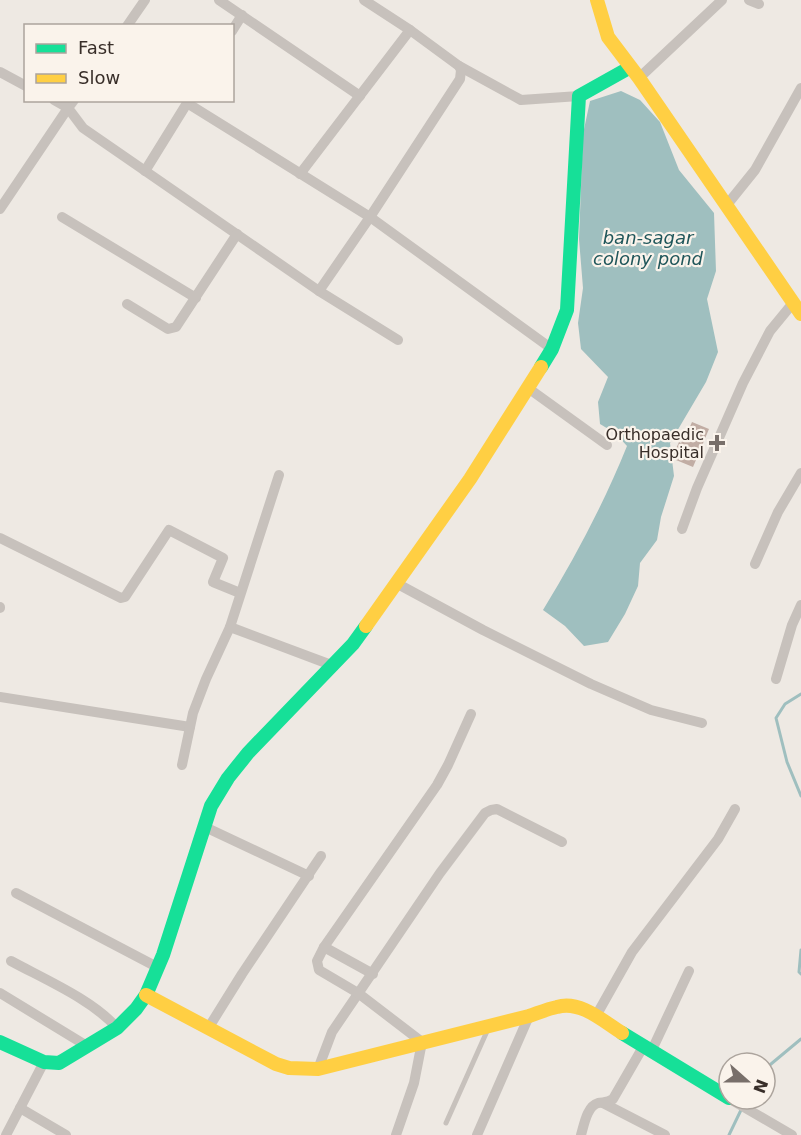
<svg xmlns="http://www.w3.org/2000/svg" width="801" height="1135" viewBox="0 0 801 1135" font-family="'DejaVu Sans',sans-serif">
	<rect width="100%" height="100%" fill="#eee9e3"/>
	<path fill="#9fbfbf" d="M621,91L640,100L660,122L679,170L714,213L716,271L707,299L718,352L706,382L670,443L674,476L661,517L657,540L640,563L638,586L625,614L608,642L584,646L565,626L543,610C575,558 604,503 627,446L615,433L600,424L598,402L608,377L581,349L578,323L583,288L579,239L583,134L590,101Z"/>
	<g fill="none" stroke-linecap="round" stroke-linejoin="round">
		<g stroke="#9fbfbf" stroke-width="3">
			<path d="M801,694L785,704L776,718L787,762L801,796"/>
			<path d="M801,950L799,972L801,974"/>
			<path d="M765,1069L801,1039"/>
			<path d="M729,1135L741,1110"/>
		</g>
	</g>
	<path fill="#c1ada4" d="M692,422L709,429L693,467L676,460L674,453L679,442L681,443L686,436Z"/>
	<g fill="none" stroke-linecap="round" stroke-linejoin="round">
		<path stroke="#c7c1bc" stroke-width="5" d="M446,1123L488,1029"/>
		<g stroke="#c7c1bc" stroke-width="10">
			<path d="M219,0L360,96"/>
			<path d="M749,0L759,4"/>
			<path d="M127,26L145,0"/>
			<path d="M232,31L242,15"/>
			<path d="M459,66L521,100L579,96"/>
			<path d="M0,72L26,86"/>
			<path d="M639,78L722,0"/>
			<path d="M74,100L68,108L83,128L319,291L398,340"/>
			<path d="M187,103L370,217L552,349"/>
			<path d="M145,171L189,100"/>
			<path d="M300,174L410,30"/>
			<path d="M726,206L755,170L801,88"/>
			<path d="M0,209L68,108L54,100"/>
			<path d="M62,217L196,298"/>
			<path d="M319,291L370,217L460,79L461,70L459,66L410,30L364,0"/>
			<path d="M127,304L168,329L176,327L237,234"/>
			<path d="M528,388L607,445"/>
			<path d="M682,529L697,488L743,383L770,331L793,303"/>
			<path d="M0,538L121,598L125,597L169,530L223,558L213,582L240,593"/>
			<path d="M755,564L778,512L801,473"/>
			<path d="M396,583L483,630L591,684L651,710L702,723"/>
			<path d="M0,607V608"/>
			<path d="M230,627L334,666"/>
			<path d="M776,679L792,625L801,605"/>
			<path d="M0,697L190,727"/>
			<path d="M182,765L193,713L206,679L230,627L279,475"/>
			<path d="M205,827L309,876"/>
			<path d="M16,893L157,967"/>
			<path d="M324,947L373,974"/>
			<path d="M11,961C44,979 93,1000 117,1028"/>
			<path d="M0,993L87,1046"/>
			<path d="M596,1016L632,952L718,839L735,809"/>
			<path d="M209,1027L242,974L321,856"/>
			<path d="M651,1052L689,971"/>
			<path d="M318,1069L332,1032L440,873L485,813L491,810L497,809L562,842"/>
			<path d="M730,1099L792,1135"/>
			<path d="M603,1103L665,1135"/>
			<path d="M20,1108L66,1135"/>
			<path d="M6,1135L44,1062"/>
			<path d="M396,1135L414,1083L422,1042L358,993L319,970L317,961L324,947L437,785L448,765L471,714"/>
			<path d="M477,1135L529,1016"/>
			<path d="M581,1135C584,1125 587,1106 598,1103C604,1102 608,1103 613,1099L643,1047"/>
		</g>
		<g stroke="#16e098" stroke-width="14">
			<path d="M541,367L552,349L567,310L579,96L629,68"/>
			<path d="M622,1033L729,1098"/>
			<path d="M0,1042L44,1062L59,1063L117,1028L136,1009L146,995L163,955L211,806L228,778L248,753L353,644L366,626"/>
		</g>
		<g stroke="#ffcf43" stroke-width="14">
			<path d="M597,0L608,37L639,78L801,314"/>
			<path d="M366,626L470,479L541,367"/>
			<path d="M146,995L276,1064L289,1068L318,1069L529,1016C538,1013 547,1009 557,1007C580,1000 603,1021 622,1033"/>
		</g>
	</g>
	<path fill="#786f6a" stroke="#faf3eb" stroke-width="2" d="M714 434h6v6h6v6h-6v6h-6v-6h-6v-6h6z"/>
	<g text-anchor="middle" dominant-baseline="central" stroke-width="4.5" stroke-linejoin="round" paint-order="stroke">
		<g font-size="16" fill="#382e29" stroke="#faf3eb" text-anchor="end">
			<text x="704" y="434">Orthopaedic<tspan x="704" dy="18">Hospital</tspan></text>
		</g>
		<g font-size="18" font-style="italic" fill="#1f565a" stroke="#faf3eb">
			<text x="648" y="237">ban-sagar<tspan x="648" dy="21">colony pond</tspan></text>
		</g>
	</g>
	<rect x="24" y="24" width="210" height="78" fill="#faf3eb" stroke="#aca49d" stroke-width="1.5"/>
	<rect x="36" y="44" width="30" height="9" fill="#16e098" stroke="#aca49d" stroke-width="1.5"/>
	<text x="78" y="54" font-size="18" fill="#382e29">Fast</text>
	<rect x="36" y="74" width="30" height="9" fill="#ffcf43" stroke="#aca49d" stroke-width="1.5"/>
	<text x="78" y="84" font-size="18" fill="#382e29">Slow</text>
	<g transform="translate(747 1081) rotate(111)"><circle r="28" fill="#faf3eb" stroke="#aca49d" stroke-width="1.5"/>
	<path d="M0-4.5L10 22L0 15L-10 22Z" fill="#786f6a"/>
	<text y="-9" font-size="16" font-weight="bold" text-anchor="middle" fill="#382e29">N</text>
	</g>
</svg>
